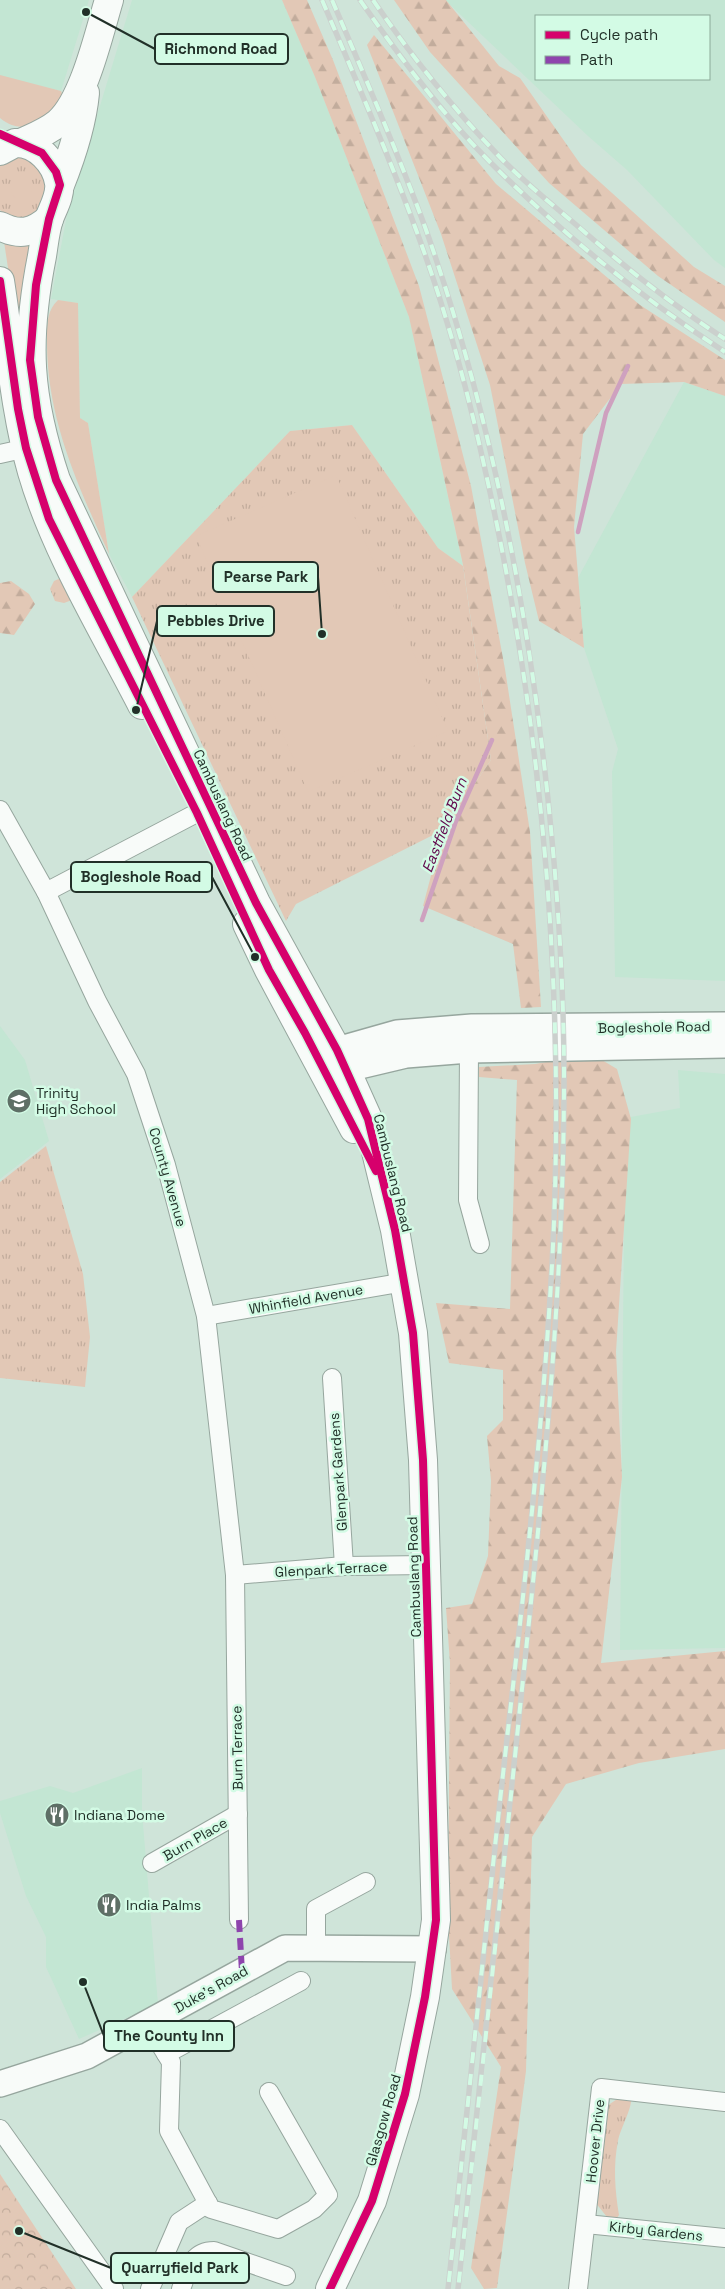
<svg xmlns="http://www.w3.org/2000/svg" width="725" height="2289" viewBox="0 0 725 2289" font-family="'Space Grotesk',sans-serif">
	<defs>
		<pattern id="grass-tufts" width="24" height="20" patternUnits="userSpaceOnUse" patternTransform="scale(1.25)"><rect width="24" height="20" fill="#e2c8b6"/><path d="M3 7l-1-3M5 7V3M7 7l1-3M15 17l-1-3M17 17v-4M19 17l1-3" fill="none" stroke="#c2ac9c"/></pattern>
		<pattern id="forest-firs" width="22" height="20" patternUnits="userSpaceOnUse" patternTransform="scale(1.25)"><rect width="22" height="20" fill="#e2c8b6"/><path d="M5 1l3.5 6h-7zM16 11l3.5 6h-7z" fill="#c2ac9c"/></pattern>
		<pattern id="park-crowns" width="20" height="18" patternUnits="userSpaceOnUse" patternTransform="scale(1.25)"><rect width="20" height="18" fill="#e2c8b6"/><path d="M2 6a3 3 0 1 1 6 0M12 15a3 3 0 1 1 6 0" fill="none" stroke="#c2ac9c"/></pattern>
	</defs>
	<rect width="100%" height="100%" fill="#cfe4d9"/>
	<g fill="#c3e6d3" fill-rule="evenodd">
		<path d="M0,0H89L61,91L0,76Z"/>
		<path d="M132,0H282L315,77L409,317L463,566L438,548L352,425L290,431L132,597L109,554L88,423L80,418L78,303L51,299L67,215Z"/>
		<path d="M445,0H725V268L714,260L627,170L588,136ZM536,16H709V79H536Z"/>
		<path d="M684,382L725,396V981L615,977L612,772L618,749L584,648L578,578Z"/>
		<path d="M0,1026L25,1060L49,1141L0,1179Z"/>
		<path d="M678,1070L725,1074V1648L620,1650L625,1118L680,1108Z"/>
		<path d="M142,1768V1812L158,2004L79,2039L46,1967V1937L26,1896L0,1813V1801L50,1786L73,1793Z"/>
	</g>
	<g fill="url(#grass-tufts)">
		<path d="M24,155C49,174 50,183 38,211L22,220L5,215L0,210V166L9,157Z"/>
		<path d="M352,425L438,548L463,566L491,760L443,830L296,904L286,921L132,597L290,431Z"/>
		<path d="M63,577L72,600L64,603L55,601L50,589L54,581Z"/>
		<path d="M46,1146L83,1274L90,1337L85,1387L0,1378V1182Z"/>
		<path d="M622,2096L631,2097C633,2107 620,2129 618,2141C613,2166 615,2190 619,2215L617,2218L607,2217L595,2202L605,2107Z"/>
	</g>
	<g fill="url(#forest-firs)">
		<path d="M282,0H307L333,60L419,286L471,486L505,669L530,832L541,1007L521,1008L513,944L423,906L443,830L491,760L463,565L409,317L315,77Z"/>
		<path d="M394,0H446L499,66L520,78L581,165L694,267L725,286V322L658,276L549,183L430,52Z"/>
		<path d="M374,35L496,184L640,305L725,360V396L684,382L621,384L583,434L574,527L584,648L539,621L525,563L490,385L441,234L367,45Z"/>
		<path d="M11,581L29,594L35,604L14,635L0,633V583Z"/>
		<path d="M592,1054L617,1069L631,1119L616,1352L622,1477L601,1663L725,1651V1749L639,1763L566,1784L532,1837L526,2071L497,2288L484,2289L471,2268L501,2067L452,1989L448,1917L450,1663L446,1608L472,1604L488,1556L491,1481L487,1436L503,1420V1370L449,1363L436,1303L510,1309L517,1080L479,1077V1067L535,1064Z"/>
	</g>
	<path fill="url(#park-crowns)" d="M0,2174L76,2289H0Z"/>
	<g fill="#e2c8b6">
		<path d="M0,75L61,91L66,102C45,117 26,139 0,118Z"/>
		<path d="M23,176L29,179L32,192L26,198H16L12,195L11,188Z"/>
		<path d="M3,235L32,237L23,367Z"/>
		<path d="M58,300L78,303L80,418L88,423L109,554C78,486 47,419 47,343C47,327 46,311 58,300Z"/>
		<path d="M336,475L448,731L308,792L196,536Z"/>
	</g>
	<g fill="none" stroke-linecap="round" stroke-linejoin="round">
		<g stroke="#cea1bf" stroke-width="4.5">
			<path d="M578,532L606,413L628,366"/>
			<path d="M422,920L456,821L492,740"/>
		</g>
		<defs>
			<g id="street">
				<path d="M0,454L36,446"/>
				<path d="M0,810L46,892L97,1001L136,1074L166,1165L206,1316L235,1575L239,1920"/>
				<path d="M46,892L210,806"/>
				<path d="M469,1050L468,1200L480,1244"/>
				<path d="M206,1316L405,1282"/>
				<path d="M332,1378L344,1566"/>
				<path d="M235,1575L344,1566L427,1565"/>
				<path d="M152,1863L238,1814"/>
				<path d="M316,1948V1909L366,1882"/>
				<path d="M147,2023L171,2062L169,2131L211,2209L278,2229L314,2209L328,2195L269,2092"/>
				<path d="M166,2054L301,1981"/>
				<path d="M0,2129L114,2289"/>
				<path d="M586,2224L725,2238"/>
				<path d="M150,2289L179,2222L208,2203"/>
				<path d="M181,2289C188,2271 191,2251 214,2251L286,2276"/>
				<path d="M578,2289L601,2088L725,2102"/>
			</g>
			<g id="secondary">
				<path d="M337,1050L397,1033L472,1027L725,1025"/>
				<path d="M347,1069L406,1055L469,1050L725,1045"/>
				<path d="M0,2084L87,2056L285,1948L433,1949"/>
			</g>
			<g id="primary">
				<path d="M21,143C34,137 47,132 58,123C84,101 99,33 109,0"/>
				<path d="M0,151L15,143C37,142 56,163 59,183C61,195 53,208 49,219C45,231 44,244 42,256C25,342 28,396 56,480L256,903L337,1050L368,1119L395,1230L413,1333L423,1460L436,1920L425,1997L405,2094L372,2201L330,2289"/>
				<path d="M60,185C72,155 82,125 85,93"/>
				<path d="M0,226C19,236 33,233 49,219"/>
				<path d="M0,281C10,344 14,409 32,472C55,551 104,631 142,705"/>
				<path d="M247,924L269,970L354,1129"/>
			</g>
		</defs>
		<use href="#street" stroke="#96a69e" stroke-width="20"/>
		<use href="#secondary" stroke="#96a69e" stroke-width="28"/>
		<use href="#primary" stroke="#96a69e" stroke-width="30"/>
		<use href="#street" stroke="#f8fbf9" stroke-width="18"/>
		<use href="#secondary" stroke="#f8fbf9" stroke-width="25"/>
		<use href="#primary" stroke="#f8fbf9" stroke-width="28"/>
		<defs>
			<g id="rail">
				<path d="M322,0C354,75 387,151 415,227C445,307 468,391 486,474C544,731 566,1003 552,1265C542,1444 520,1622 500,1801C482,1963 466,2126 448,2289"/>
				<path d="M332,0C364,75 397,150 425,227C486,399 523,582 544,763C556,867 564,973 564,1078C564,1289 542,1498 520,1708C500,1901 480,2095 458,2289"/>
				<path d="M360,0C399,56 442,114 490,162C560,232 642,298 725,352"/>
				<path d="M373,0C410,54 451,106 496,153C522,181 552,204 581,229C627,269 674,306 725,339"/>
			</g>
		</defs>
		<use href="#rail" stroke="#cbd0cd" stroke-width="5.5"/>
		<use href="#rail" stroke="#d3fbe5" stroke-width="4" stroke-dasharray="11" stroke-linecap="butt"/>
		<path stroke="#8e44ad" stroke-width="6" stroke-dasharray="12 6" stroke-linecap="butt" d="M239,1920L242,1972"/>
		<defs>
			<g id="cycleway">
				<path d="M0,134L42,153L56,172L60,185L49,219L36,285L30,360L38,417L56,480L256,903L337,1050L368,1119L395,1230L413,1333L423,1460L436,1920L425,1997L405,2094L372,2201L330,2289"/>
				<path d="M0,281L18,409L26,448L49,519L197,813L269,970L305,1033L376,1171"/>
			</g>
		</defs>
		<use href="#cycleway" stroke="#d3fbe5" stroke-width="11"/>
		<use href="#cycleway" stroke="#d6006c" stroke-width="8"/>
	</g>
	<defs>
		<symbol id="school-disc" viewBox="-11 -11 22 22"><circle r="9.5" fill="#5e6f66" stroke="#d3fbe5"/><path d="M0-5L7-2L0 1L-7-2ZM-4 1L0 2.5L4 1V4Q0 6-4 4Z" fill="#fff"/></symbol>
		<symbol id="restaurant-disc" viewBox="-11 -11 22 22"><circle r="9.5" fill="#5e6f66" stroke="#d3fbe5"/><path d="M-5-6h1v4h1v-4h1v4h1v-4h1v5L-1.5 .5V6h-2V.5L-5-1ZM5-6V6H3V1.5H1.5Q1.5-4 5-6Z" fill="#fff"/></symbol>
	</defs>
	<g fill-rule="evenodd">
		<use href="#school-disc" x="5" y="1087" width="28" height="28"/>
		<use href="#restaurant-disc" x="43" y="1801" width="28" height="28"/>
		<use href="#restaurant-disc" x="95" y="1891" width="28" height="28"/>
	</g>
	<g text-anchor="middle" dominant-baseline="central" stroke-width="5" stroke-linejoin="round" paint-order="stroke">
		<g font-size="14" fill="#213028" stroke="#d3fbe5">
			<text transform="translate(223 805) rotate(65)">Cambuslang Road</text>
			<text transform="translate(654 1027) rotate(-1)">Bogleshole Road</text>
			<text transform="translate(393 1173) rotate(76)">Cambuslang Road</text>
			<text transform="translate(168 1177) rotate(74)">County Avenue</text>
			<text transform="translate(306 1299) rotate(-10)">Whinfield Avenue</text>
			<text transform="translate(338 1472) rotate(-94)">Glenpark Gardens</text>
			<text transform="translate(331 1569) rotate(-3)">Glenpark Terrace</text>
			<text transform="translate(414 1577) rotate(-92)">Cambuslang Road</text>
			<text transform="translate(237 1748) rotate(-91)">Burn Terrace</text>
			<text transform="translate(195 1839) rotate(-30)">Burn Place</text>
			<text transform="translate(211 1989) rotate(-29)">Duke's Road</text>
			<text transform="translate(383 2120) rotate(-74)">Glasgow Road</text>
			<text transform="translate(595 2141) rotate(-84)">Hoover Drive</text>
			<text transform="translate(656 2231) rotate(6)">Kirby Gardens</text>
		</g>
		<g font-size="14" fill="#213028" stroke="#d3fbe5" text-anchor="start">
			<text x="36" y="1093">Trinity<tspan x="36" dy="16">High School</tspan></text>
			<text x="74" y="1815">Indiana Dome</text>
			<text x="126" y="1905">India Palms</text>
		</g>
		<g font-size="15" font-style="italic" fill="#61064b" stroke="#d3fbe5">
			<text transform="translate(444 825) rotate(-69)">Eastfield Burn</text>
		</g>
	</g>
	<path fill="none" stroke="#213028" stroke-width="2" d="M86 12L155 49M322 634L318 577M136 710L157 621M255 957L212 877M83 1982L104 2036M19 2231L111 2268"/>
	<g fill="#213028" stroke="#d3fbe5" stroke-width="2">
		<circle cx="86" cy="12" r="5"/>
		<circle cx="322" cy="634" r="5"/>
		<circle cx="136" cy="710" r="5"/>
		<circle cx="255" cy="957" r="5"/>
		<circle cx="83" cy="1982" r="5"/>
		<circle cx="19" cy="2231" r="5"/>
	</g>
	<g fill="#d3fbe5" stroke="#213028" stroke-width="2">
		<rect x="155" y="34" width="133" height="30" rx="5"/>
		<rect x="213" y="562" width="105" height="30" rx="5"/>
		<rect x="157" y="606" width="117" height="30" rx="5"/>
		<rect x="71" y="862" width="141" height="30" rx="5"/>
		<rect x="104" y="2021" width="130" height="30" rx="5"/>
		<rect x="111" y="2253" width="138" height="30" rx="5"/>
	</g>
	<g font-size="15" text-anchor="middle" font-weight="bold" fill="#213028">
		<text x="221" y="54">Richmond Road</text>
		<text x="266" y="582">Pearse Park</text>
		<text x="216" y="626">Pebbles Drive</text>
		<text x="141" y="882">Bogleshole Road</text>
		<text x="169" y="2041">The County Inn</text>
		<text x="180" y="2273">Quarryfield Park</text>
	</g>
	<rect x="535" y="15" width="175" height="65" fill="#d3fbe5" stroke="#8caa99"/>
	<rect x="545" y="31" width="25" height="8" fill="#d6006c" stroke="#8caa99"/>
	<text x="580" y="40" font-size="15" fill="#213028">Cycle path</text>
	<rect x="545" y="56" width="25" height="8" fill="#8e44ad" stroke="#8caa99"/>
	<text x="580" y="65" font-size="15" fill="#213028">Path</text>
</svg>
